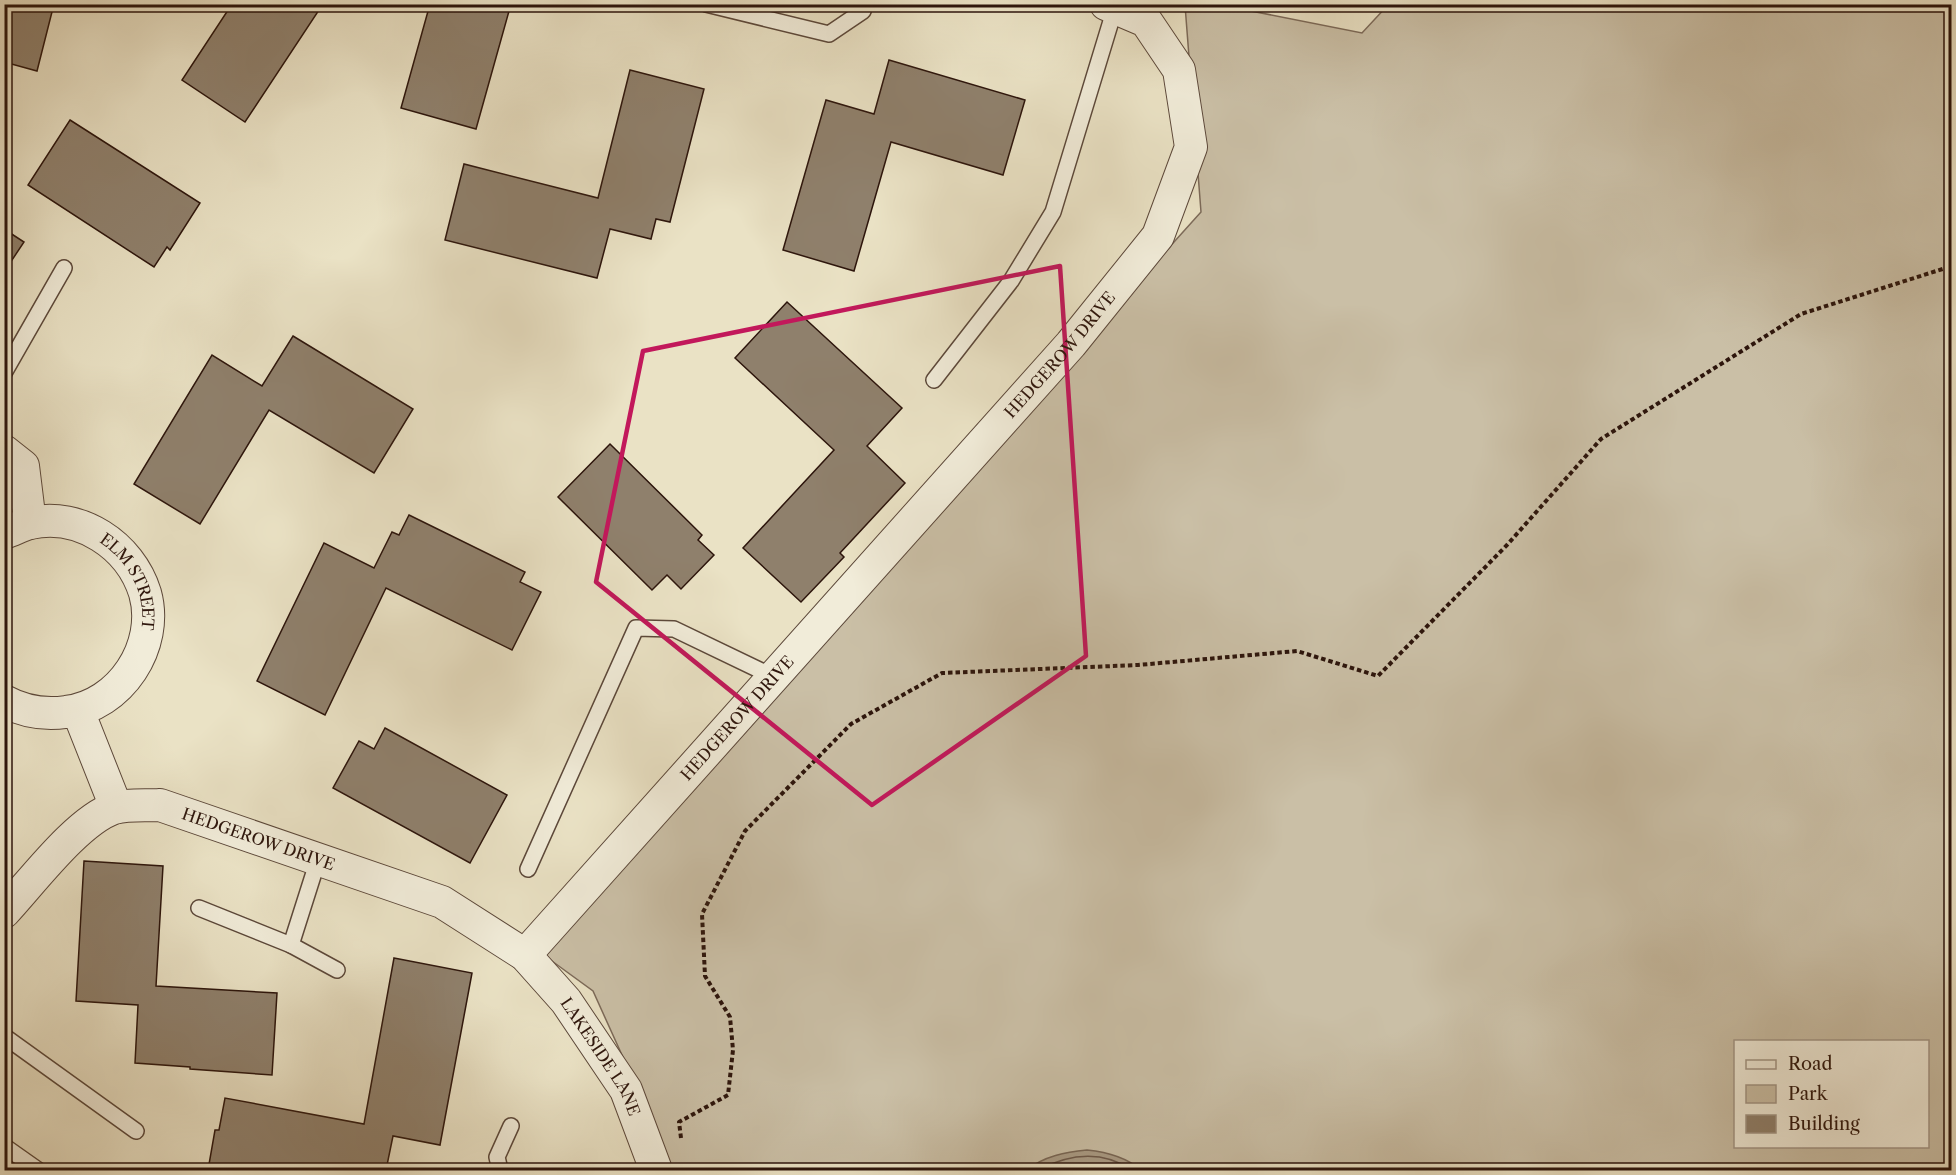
<svg xmlns="http://www.w3.org/2000/svg" width="1956" height="1175" viewBox="0 0 1956 1175" font-family="'Libre Caslon Text',serif">
	<rect width="100%" height="100%" fill="#eae2c5"/>
	<filter id="stains"><feTurbulence type="fractalNoise" baseFrequency=".00333" numOctaves="4"/><feColorMatrix values="0 0 0 0 .2 0 0 0 0 .09 0 0 0 0 .02 0 0 0 .5 -.17"/></filter>
	<radialGradient id="worn" r=".72"><stop offset=".6" stop-color="#630" stop-opacity="0"/><stop offset="1" stop-color="#630" stop-opacity=".3"/></radialGradient>
	<path fill="#cabfa6" stroke="#7c6a59" stroke-width="1.5" fill-rule="evenodd" d="M1185,5H1221L1362,33L1388,5H1951V1170H666L664,1148L593,991L545,956L932,511L1201,212ZM1736,1042H1928V1146H1736Z"/>
	<path fill="#aa9c86" stroke="#786655" stroke-width="1.5" d="M1087,1150C1107,1152 1126,1157 1141,1170H1027C1044,1156 1066,1152 1087,1150Z"/>
	<g fill="none" stroke-linecap="round" stroke-linejoin="round">
		<g stroke="#6c5849" stroke-width="1.5">
			<path d="M1038,1170C1069,1154 1102,1150 1132,1170"/>
			<path d="M1055,1170C1077,1163 1095,1162 1117,1170"/>
		</g>
	</g>
	<g fill="#8f806c" stroke="#2d150c" stroke-width="1.5">
		<path d="M4,4H54L37,71L4,62Z"/>
		<path d="M232,4H317L321,7L245,122L182,80Z"/>
		<path d="M430,4H511L476,129L401,108Z"/>
		<path d="M889,60L1025,100L1003,175L891,142L854,271L783,250L826,100L874,114Z"/>
		<path d="M630,70L704,89L670,222L656,219L651,239L610,229L597,278L445,240L464,164L598,198Z"/>
		<path d="M70,120L200,203L170,250L167,247L154,267L28,185Z"/>
		<path d="M4,229L24,242L4,272Z"/>
		<path d="M787,302L902,408L867,446L905,483L840,553L844,557L801,602L743,548L834,450L735,358Z"/>
		<path d="M293,336L413,409L374,473L269,410L200,524L134,484L212,355L262,386Z"/>
		<path d="M610,444L702,535L698,540L714,555L681,589L667,575L652,590L558,497Z"/>
		<path d="M409,515L525,572L520,582L541,592L512,650L386,588L325,715L257,681L324,543L374,568L392,532L399,535Z"/>
		<path d="M385,728L507,795L470,863L333,788L359,741L374,749Z"/>
		<path d="M84,861L163,866L156,986L277,993L272,1075L190,1069V1067L135,1063L138,1005L76,1001Z"/>
		<path d="M394,958L472,973L440,1145L393,1136L386,1170H208L215,1130H219L225,1098L364,1124Z"/>
	</g>
	<g fill="none" stroke-linecap="round" stroke-linejoin="round">
		<defs>
			<g id="service">
				<path d="M706,4L829,34L863,11L865,4"/>
				<path d="M4,373L64,268"/>
				<path d="M934,380L1011,281L1053,212L1115,8"/>
				<path d="M528,869L636,628L674,629L774,677"/>
				<path d="M199,908L291,945L318,860"/>
				<path d="M291,945L337,970"/>
				<path d="M4,1036L136,1131"/>
				<path d="M4,1146L38,1170"/>
				<path d="M500,1170L497,1157L511,1126"/>
			</g>
			<g id="minor">
				<path d="M4,451L23,466L30,523"/>
				<path id="s1" d="M4,533C13,530 22,525 30,523C80,512 130,545 145,593C160,646 120,706 66,712C44,715 24,712 4,701"/>
				<path d="M78,711L116,807"/>
				<path id="s2" d="M4,912C32,882 77,821 114,808C128,804 146,806 160,805L442,902L525,955L566,1001L626,1090L656,1170"/>
				<path id="s3" d="M525,955L1071,344L1158,236L1191,147L1179,70L1146,21L1106,4"/>
			</g>
		</defs>
		<use href="#service" stroke="#5c483a" stroke-width="18"/>
		<use href="#minor" stroke="#5c483a" stroke-width="34"/>
		<path stroke="#2d150c" stroke-width="4" stroke-dasharray="4.5 3" stroke-linecap="butt" d="M681,1138L679,1122L728,1095L733,1050L730,1017L705,976L702,914L745,831L851,724L942,673L1138,665L1297,651L1378,676L1507,545L1601,439L1801,314L1952,266"/>
		<use href="#service" stroke="#f1ecd9" stroke-width="15"/>
		<use href="#minor" stroke="#f1ecd9" stroke-width="32"/>
	</g>
	<path fill="none" stroke="#c2185b" stroke-width="4.5" stroke-linejoin="round" d="M1060,266L1086,656L872,805L596,582L643,351Z"/>
	<g text-anchor="middle" dominant-baseline="central" stroke-width="4.5" stroke-linejoin="round" paint-order="stroke">
		<g font-size="16" fill="#2d150c" stroke="#f1ecd9">
			<text stroke="none"><textPath href="#s3" startOffset="804">HEDGEROW DRIVE</textPath></text>
			<text stroke="none"><textPath href="#s1" startOffset="158">ELM STREET</textPath></text>
			<text stroke="none"><textPath href="#s3" startOffset="318">HEDGEROW DRIVE</textPath></text>
			<text stroke="none"><textPath href="#s2" startOffset="303">HEDGEROW DRIVE</textPath></text>
			<text stroke="none"><textPath href="#s2" startOffset="723">LAKESIDE LANE</textPath></text>
		</g>
	</g>
	<rect width="1956" height="1175" fill="none" stroke="#eae2c5" stroke-width="24"/>
	<rect x="6" y="6" width="1944" height="1163" fill="none" stroke="#2d150c" stroke-width="3"/>
	<rect x="12" y="12" width="1932" height="1151" fill="none" stroke="#2d150c" stroke-width="1.5"/>
	<rect x="1734" y="1040" width="195" height="108" fill="#f1ecd9" stroke="#a39687" stroke-width="1.5"/>
	<rect x="1746" y="1060" width="30" height="9" fill="#f1ecd9" stroke="#a39687" stroke-width="1.5"/>
	<text x="1788" y="1070" font-size="18" fill="#2d150c">Road</text>
	<rect x="1746" y="1085" width="30" height="18" fill="#cabfa6" stroke="#a39687" stroke-width="1.5"/>
	<text x="1788" y="1100" font-size="18" fill="#2d150c">Park</text>
	<rect x="1746" y="1115" width="30" height="18" fill="#8f806c" stroke="#a39687" stroke-width="1.5"/>
	<text x="1788" y="1130" font-size="18" fill="#2d150c">Building</text>
	<rect width="100%" height="100%" filter="url(#stains)"/>
	<rect width="100%" height="100%" fill="url(#worn)"/>
</svg>
